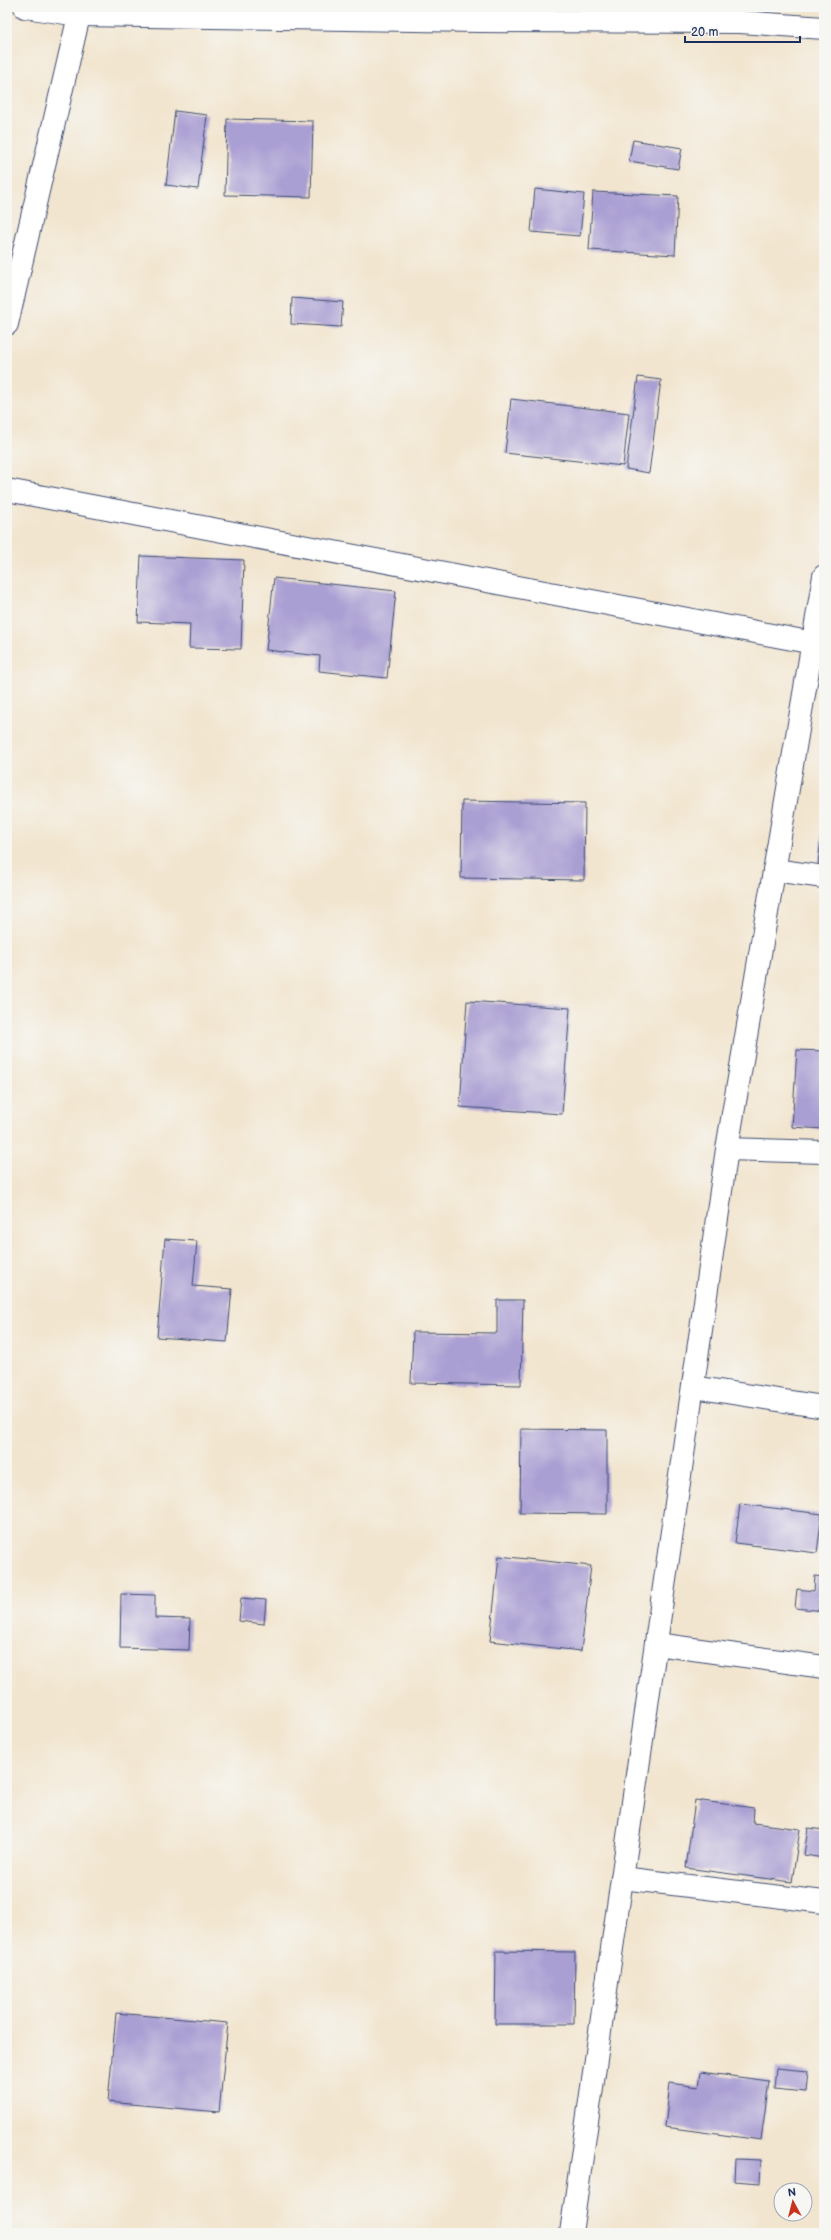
<svg xmlns="http://www.w3.org/2000/svg" width="831" height="2240" viewBox="0 0 831 2240" font-family="'Balsamiq Sans',sans-serif">
	<rect width="100%" height="100%" fill="#f6f6f2"/>
	<filter id="ink" filterUnits="userSpaceOnUse"><feTurbulence type="fractalNoise" baseFrequency=".025" numOctaves="2"/><feDisplacementMap in="SourceGraphic" scale="8" xChannelSelector="R" yChannelSelector="G"/><feConvolveMatrix kernelMatrix="1 2 1 2 8 2 1 2 1" color-interpolation-filters="sRGB"/></filter>
	<filter id="wash" filterUnits="userSpaceOnUse"><feTurbulence type="fractalNoise" baseFrequency=".012" numOctaves="4" result="noise"/><feDisplacementMap in="SourceGraphic" scale="16" xChannelSelector="R" yChannelSelector="G"/><feGaussianBlur stdDeviation="0.9" result="paint"/><feColorMatrix in="noise" values="0 0 0 0 0 0 0 0 0 0 0 0 0 0 0 0 0 1.4 0 .05"/><feComposite in="paint" operator="in"/></filter>
	<g filter="url(#wash)">
		<rect width="100%" height="100%" fill="#f2e5cf"/>
		<g id="blocks">
			<g fill="#aa9fd3">
				<path d="M175,111L207,115L198,189L166,185Z"/>
				<path d="M227,119L313,121L311,197L225,195Z"/>
				<path d="M633,140L682,148L678,169L629,161Z"/>
				<path d="M535,189L584,194L580,236L531,232Z"/>
				<path d="M593,192L678,196L675,255L589,250Z"/>
				<path d="M292,298L343,302L341,327L291,324Z"/>
				<path d="M638,377L661,380L649,473L626,469Z"/>
				<path d="M511,399L629,413L623,466L505,453Z"/>
				<path d="M141,556L244,560L241,649L189,648L190,624L138,622Z"/>
				<path d="M274,578L396,591L387,678L319,671L320,656L266,650Z"/>
				<path d="M462,801L585,803L584,880L461,878Z"/>
				<path d="M823,825H824V864L818,863Z"/>
				<path d="M467,1001L570,1008L562,1114L460,1107Z"/>
				<path d="M797,1050L824,1051V1129L792,1127Z"/>
				<path d="M165,1239L197,1241L193,1286L232,1289L227,1342L157,1337Z"/>
				<path d="M497,1300H523L521,1385L411,1383L413,1332L497,1333Z"/>
				<path d="M521,1429L607,1430V1514L520,1513Z"/>
				<path d="M740,1504L822,1514L817,1553L735,1543Z"/>
				<path d="M499,1556L591,1566L581,1651L490,1641Z"/>
				<path d="M815,1576L824,1577V1611L795,1608L797,1589L814,1591Z"/>
				<path d="M121,1594L155,1595V1618L190,1619L189,1650L120,1648Z"/>
				<path d="M241,1598L266,1600L264,1624L239,1621Z"/>
				<path d="M695,1800L754,1808L753,1823L800,1829L792,1882L686,1868Z"/>
				<path d="M808,1828L824,1830V1858L804,1855Z"/>
				<path d="M496,1951L575,1952L574,2024H495Z"/>
				<path d="M116,2013L228,2023L219,2112L108,2102Z"/>
				<path d="M776,2068L808,2071L806,2092L774,2089Z"/>
				<path d="M701,2072L769,2081L761,2140L665,2127L670,2083L699,2087Z"/>
				<path d="M735,2159L761,2160L760,2183L734,2181Z"/>
			</g>
		</g>
	</g>
	<g filter="url(#ink)">
		<use href="#blocks" fill-opacity="0" stroke="#3b4a6f" stroke-width="1"/>
		<g fill="none" stroke-linecap="round" stroke-linejoin="round">
			<defs>
				<g id="minor">
					<path d="M25,7L79,15L479,21L740,22L824,28"/>
					<path d="M7,324L81,7"/>
					<path d="M7,490L824,645"/>
					<path d="M774,870L824,877"/>
					<path d="M727,1149L824,1152"/>
					<path d="M693,1387L824,1407"/>
					<path d="M656,1644L824,1667"/>
					<path d="M622,1878L824,1902"/>
					<path d="M571,2233L727,1149L824,576"/>
				</g>
			</defs>
			<use href="#minor" stroke="#3b4a6f" stroke-width="24"/>
			<use href="#minor" stroke="#fff" stroke-width="22"/>
		</g>
	</g>
	<rect width="831" height="2240" fill="none" stroke="#f6f6f2" stroke-width="24"/>
	<g transform="translate(793 2202) rotate(353)"><circle r="19" fill="#f6f6f2" stroke="#9ea6b7"/>
	<path d="M0-3L7 15L0 10L-7 15Z" fill="#c8321e"/>
	<text y="-6" font-size="11" font-weight="bold" text-anchor="middle" fill="#1b2f5e">N</text>
	</g>
	<path d="M685 36v6h115v-6" fill="none" stroke="#1b2f5e" stroke-width="2"/>
	<text x="691" y="36" font-size="12" fill="#1b2f5e" stroke="#f6f6f2" stroke-width="3" paint-order="stroke">20 m</text>
</svg>
